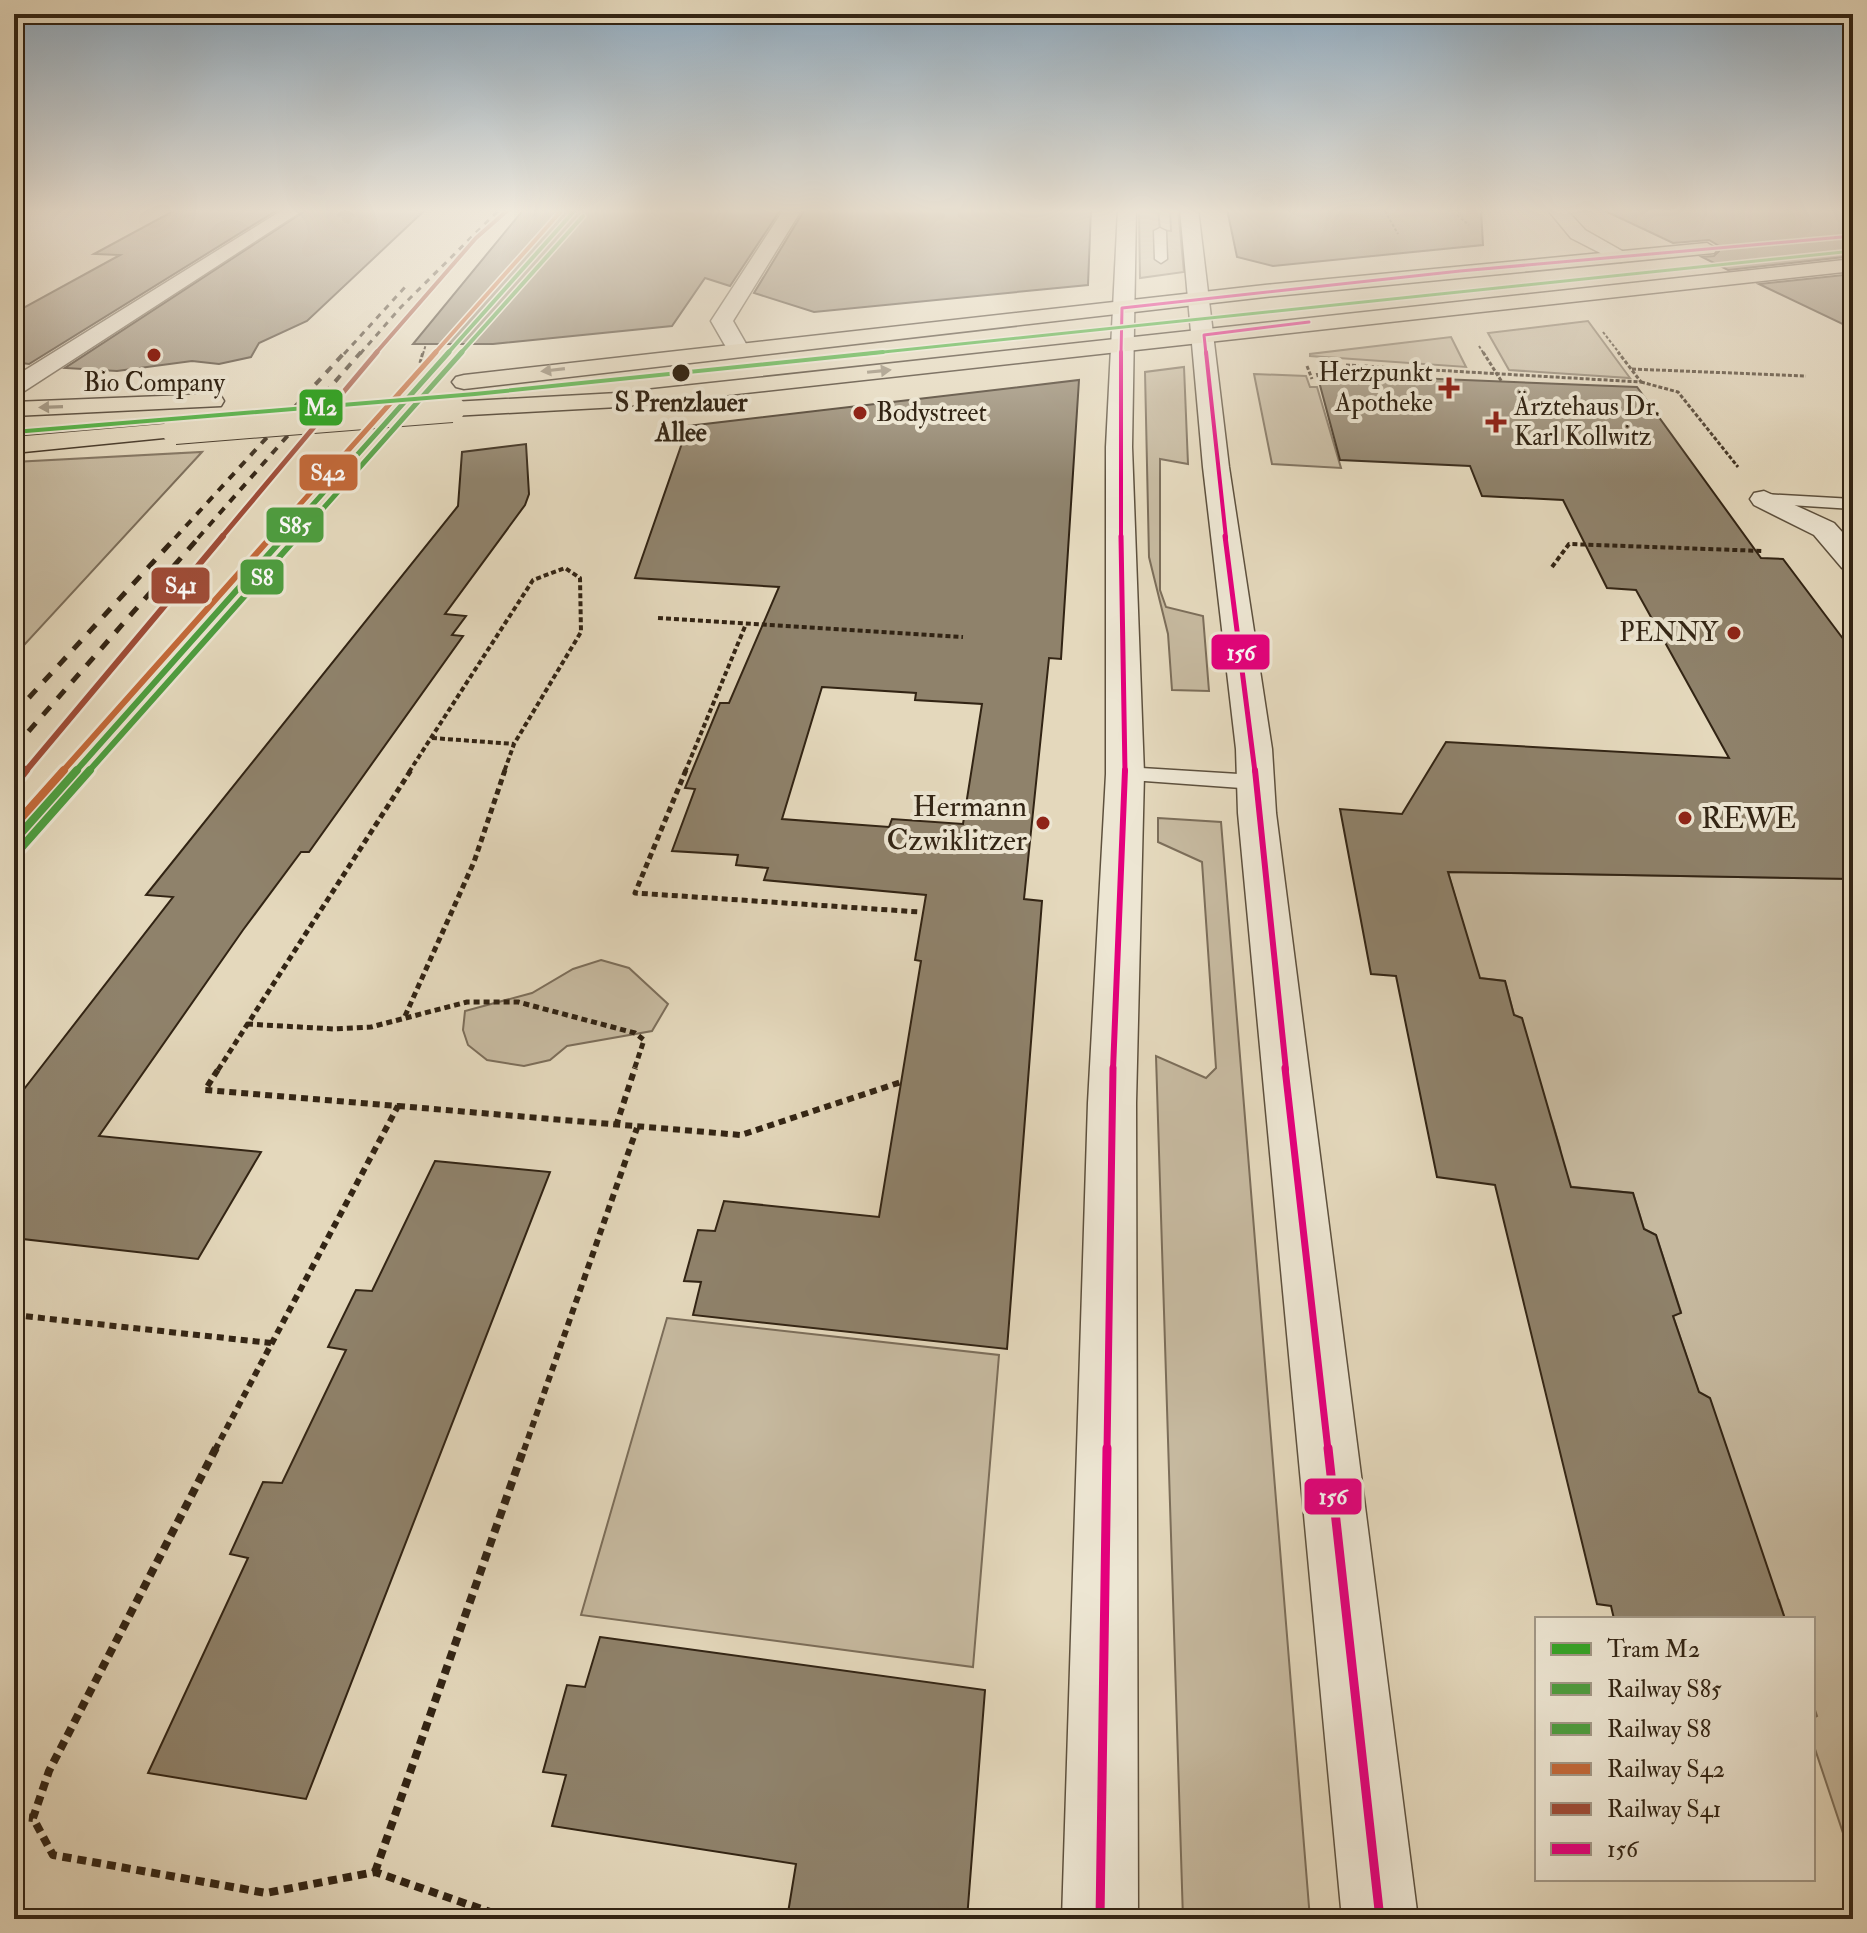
<svg xmlns="http://www.w3.org/2000/svg" width="1867" height="1933" viewBox="0 0 1867 1933" font-family="'IM FELL Double Pica',serif">
	<rect width="100%" height="100%" fill="#e4d8bc"/>
	<filter id="stains"><feTurbulence type="fractalNoise" baseFrequency=".0025" numOctaves="4"/><feColorMatrix values="0 0 0 0 .2 0 0 0 0 .09 0 0 0 0 .02 0 0 0 .5 -.17"/></filter>
	<radialGradient id="worn" r=".72"><stop offset=".6" stop-color="#630" stop-opacity="0"/><stop offset="1" stop-color="#630" stop-opacity=".3"/></radialGradient>
	<g fill="#c6b99f" stroke="#7c6e5a" stroke-width="2">
		<path d="M1139,209H1158L1160,230L1171,231L1170,209H1178L1184,272L1140,278Z"/>
		<path d="M1588,321L1630,378L1509,370L1488,333Z"/>
		<path d="M1451,337L1466,367L1310,356V354Z"/>
		<path d="M1184,367L1188,464L1160,459V590L1166,607L1203,616L1209,691L1172,690L1168,634L1149,557L1145,372Z"/>
		<path d="M1254,374L1306,376L1310,387H1317L1341,468L1272,464Z"/>
		<path d="M202,452L14,656V462Z"/>
		<path d="M1158,818L1221,822L1310,1919H1183L1156,1056L1206,1078L1216,1068L1202,862L1158,842Z"/>
		<path d="M1448,872L1853,879V1855L1850,1854L1813,1743V1718L1817,1716L1813,1704V1619H1785L1779,1600L1766,1592L1673,1316L1681,1312L1656,1235L1644,1229L1633,1193L1564,1186L1560,1148L1552,1121L1545,1120L1522,1018L1514,1015L1505,981L1478,978Z"/>
		<path d="M601,960L629,968L668,1004L652,1031L567,1046L550,1060L524,1066L487,1060L468,1045L463,1030L465,1011L532,993L573,969Z"/>
		<path d="M667,1318L999,1355L973,1667L581,1615Z"/>
	</g>
	<g fill="#8f826b" stroke="#322414" stroke-width="2" fill-rule="evenodd">
		<path d="M177,209H279L29,364L14,362V313L120,255L94,254Z"/>
		<path d="M308,209H426L307,321L259,343L251,357L219,364L192,361L117,371L65,368Z"/>
		<path d="M524,209H781L730,286L705,278L672,326L493,344H413Z"/>
		<path d="M805,209H1091L1088,285L814,312L754,293Z"/>
		<path d="M1227,209H1481L1483,245L1273,266L1237,257Z"/>
		<path d="M1601,209H1853V256L1728,270L1702,257L1714,256L1719,251V246L1709,240L1673,243Z"/>
		<path d="M1853,274V329L1759,284Z"/>
		<path d="M1317,374L1637,387L1761,558L1783,559L1853,652V879L1448,872L1480,978L1505,981L1514,1015L1522,1018L1571,1187L1633,1193L1644,1229L1656,1235L1681,1313L1673,1316L1699,1392L1710,1398L1785,1619H1614L1611,1606L1597,1604L1495,1185L1437,1177L1396,976L1371,974L1340,809L1402,814L1446,742L1729,758L1636,590L1607,588L1563,500L1482,496L1470,466L1340,460Z"/>
		<path d="M1079,380L1061,659L1049,658L1024,899L1042,901L1007,1349L693,1315L701,1282L684,1281L698,1230L715,1231L724,1201L879,1217L921,961L915,960L926,895L764,880L768,868L736,865L738,855L672,851L695,789L685,788L720,703H729L779,587L635,578L688,426ZM822,687L916,693L915,700L982,704L963,824L892,819L889,827L782,819Z"/>
		<path d="M526,444L529,494L525,505L445,614L466,616L452,635L463,636L309,852H301L243,930L99,1136L261,1152L198,1259L14,1238V1102L173,897L146,895L458,506L462,452Z"/>
		<path d="M435,1161L550,1172L306,1799L148,1773L248,1558L230,1554L263,1482L282,1483L346,1350L328,1347L356,1290L372,1291Z"/>
		<path d="M600,1637L985,1690L967,1919H787L796,1864L552,1826L566,1775L543,1772L567,1685L585,1687Z"/>
	</g>
	<g fill="none" stroke-linecap="round" stroke-linejoin="round">
		<defs>
			<g id="service">
				<path d="M1160,228L1166,231L1167,259L1161,263L1155,259L1154,231Z"/>
				<path d="M1764,494L1853,499V509L1758,503L1756,499L1758,495Z"/>
				<path d="M1125,767L1255,775L1263,777L1266,782L1263,787L1255,789L1117,779L1114,774L1117,769Z"/>
			</g>
			<g id="minor">
				<path d="M284,209H305L23,392L14,394V377Z"/>
				<path d="M784,209H802L733,321L749,349L746,354H730L711,321Z"/>
				<path d="M1547,209H1566L1585,230L1631,256L1621,262L1614,260L1571,238Z"/>
				<path d="M1764,491L1834,523L1853,544V571L1842,568L1814,535L1754,505L1750,499L1754,493Z"/>
			</g>
			<g id="tertiary">
				<path d="M1118,209H1136L1132,447L1144,774L1136,1103L1138,1919H1062L1088,1103L1106,774V447Z"/>
				<path d="M1180,209H1198L1229,467L1272,749L1276,813L1418,1919H1342L1238,813L1236,749L1203,467Z"/>
			</g>
			<g id="primary">
				<path d="M1707,243L1717,249L1714,253L1265,297L464,389L456,387L452,382L456,377L464,375L1265,285Z"/>
				<path d="M1853,259V271L618,407L452,416L443,414L440,409L443,404L452,402L618,393Z"/>
				<path d="M212,394L221,396L224,401L221,406L14,416V402Z"/>
				<path d="M175,423L184,426L188,431L184,436L14,453V437Z"/>
			</g>
		</defs>
		<use href="#service" stroke="#5e513e" stroke-width="3"/>
		<use href="#minor" stroke="#5e513e" stroke-width="3"/>
		<use href="#tertiary" stroke="#5e513e" stroke-width="3"/>
		<use href="#primary" stroke="#322414" stroke-width="3"/>
		<g stroke="#322414" stroke-width="2" stroke-dasharray="3 2" stroke-linecap="butt">
			<path d="M1385,211L1398,234"/>
			<path d="M1457,215L1469,225"/>
			<path d="M1603,332L1620,354"/>
			<path d="M1479,346L1484,354"/>
			<path d="M423,354L426,344"/>
		</g>
		<g stroke="#322414" stroke-width="3" stroke-dasharray="4 2" stroke-linecap="butt">
			<path d="M1483,352L1502,382"/>
			<path d="M420,363L423,352"/>
			<path d="M1346,365L1641,382L1618,352"/>
			<path d="M1307,366L1312,379"/>
			<path d="M1632,369L1806,376"/>
			<path d="M1641,382L1678,392L1738,467"/>
		</g>
		<g stroke="#322414" stroke-width="4" stroke-dasharray="5 3" stroke-linecap="butt">
			<path d="M1552,567L1569,544L1763,551"/>
			<path d="M658,618L963,637"/>
			<path d="M432,738L514,744"/>
			<path d="M409,772L533,580L565,568L580,578L581,632L514,744L504,772"/>
			<path d="M685,772L746,624"/>
		</g>
		<g stroke="#322414" stroke-width="5" stroke-dasharray="6 4" stroke-linecap="butt">
			<path d="M686,770L635,893L920,912"/>
			<path d="M405,1016L474,862L505,770"/>
			<path d="M247,1024L334,1029L371,1027L467,1002H518L635,1033L644,1040L634,1070"/>
			<path d="M218,1070L411,770"/>
		</g>
		<g stroke="#322414" stroke-width="6" stroke-dasharray="7 5" stroke-linecap="butt">
			<path d="M398,1106L741,1135L901,1082"/>
			<path d="M616,1126L635,1068"/>
			<path d="M14,1315L271,1343"/>
			<path d="M215,1450L398,1106L205,1090L219,1068"/>
			<path d="M524,1450L637,1128"/>
		</g>
		<g stroke="#322414" stroke-width="8" stroke-dasharray="9 6" stroke-linecap="butt">
			<path d="M216,1448L49,1771L33,1818L53,1855L266,1893L375,1872L510,1919"/>
			<path d="M14,1816L33,1818"/>
			<path d="M375,1872L524,1448"/>
		</g>
		<use href="#service" fill="#ede6d3" fill-rule="evenodd"/>
		<use href="#minor" fill="#ede6d3" fill-rule="evenodd"/>
		<use href="#tertiary" fill="#ede6d3" fill-rule="evenodd"/>
		<use href="#primary" fill="#e4d8bc" fill-rule="evenodd"/>
		<g stroke="#322414" stroke-width="3" stroke-dasharray="6 6" stroke-linecap="butt">
			<path d="M344,354L406,286"/>
			<path d="M360,354L401,307L500,209"/>
		</g>
		<g stroke="#322414" stroke-width="4" stroke-dasharray="8 8" stroke-linecap="butt">
			<path d="M175,538L345,352"/>
			<path d="M198,538L361,352"/>
		</g>
		<g stroke="#322414" stroke-width="5" stroke-dasharray="11 11" stroke-linecap="butt">
			<path d="M14,714L177,536"/>
			<path d="M14,748L200,536"/>
		</g>
		<defs>
			<path id="primary-bridge" d="M175,431L452,409"/>
		</defs>
		<use href="#primary-bridge" stroke="#322414" stroke-width="28" stroke-linecap="butt"/>
		<use href="#primary-bridge" stroke="#e4d8bc" stroke-width="26"/>
		<defs>
			<g id="bus-1-far5">
				<path d="M1121,354L1122,308L1460,271L1853,236"/>
				<path d="M1206,354L1204,335L1309,322"/>
			</g>
			<g id="bus-1-far4">
				<path d="M1206,352L1226,538"/>
				<path d="M1121,538V352"/>
			</g>
			<g id="bus-1-far3">
				<path d="M1121,536L1125,772"/>
				<path d="M1225,536L1255,772"/>
			</g>
			<g id="bus-1-far2">
				<path d="M1255,770L1286,1070"/>
				<path d="M1113,1070L1125,770"/>
			</g>
			<g id="bus-1-far1">
				<path d="M1285,1068L1328,1450"/>
				<path d="M1107,1450L1113,1068"/>
			</g>
			<g id="bus-1">
				<path d="M1328,1448L1380,1919"/>
				<path d="M1100,1919L1107,1448"/>
			</g>
		</defs>
		<use href="#bus-1-far5" stroke="#ede6d3" stroke-width="6"/>
		<use href="#bus-1-far4" stroke="#ede6d3" stroke-width="8"/>
		<use href="#bus-1-far3" stroke="#ede6d3" stroke-width="10"/>
		<use href="#bus-1-far2" stroke="#ede6d3" stroke-width="12"/>
		<use href="#bus-1-far1" stroke="#ede6d3" stroke-width="13"/>
		<use href="#bus-1" stroke="#ede6d3" stroke-width="15"/>
		<use href="#bus-1-far5" stroke="#e5007d" stroke-width="3"/>
		<use href="#bus-1-far4" stroke="#e5007d" stroke-width="4"/>
		<use href="#bus-1-far3" stroke="#e5007d" stroke-width="5"/>
		<use href="#bus-1-far2" stroke="#e5007d" stroke-width="6"/>
		<use href="#bus-1-far1" stroke="#e5007d" stroke-width="7"/>
		<use href="#bus-1" stroke="#e5007d" stroke-width="9"/>
		<defs>
			<path id="rail-1-far3" d="M447,354L576,209"/>
			<path id="rail-1-far2" d="M283,538L449,352"/>
			<path id="rail-1-far1" d="M75,772L285,536"/>
			<path id="rail-1" d="M14,841L77,770"/>
			<path id="rail-2-far3" d="M460,354L583,216"/>
			<path id="rail-2-far2" d="M297,538L462,352"/>
			<path id="rail-2-far1" d="M88,772L298,536"/>
			<path id="rail-2" d="M21,848L90,770"/>
			<path id="rail-3-far3" d="M434,354L563,209"/>
			<path id="rail-3-far2" d="M270,538L436,352"/>
			<path id="rail-3-far1" d="M62,772L272,536"/>
			<path id="rail-3" d="M14,826L64,770"/>
			<path id="rail-4-far3" d="M375,354L476,238L509,209"/>
			<path id="rail-4-far2" d="M221,538L377,352"/>
			<path id="rail-4-far1" d="M25,772L223,536"/>
			<path id="rail-4" d="M14,785L26,770"/>
		</defs>
		<use href="#rail-1-far3" stroke="#ede6d3" stroke-width="7"/>
		<use href="#rail-1-far2" stroke="#ede6d3" stroke-width="9"/>
		<use href="#rail-1-far1" stroke="#ede6d3" stroke-width="11"/>
		<use href="#rail-1" stroke="#ede6d3" stroke-width="14"/>
		<use href="#rail-2-far3" stroke="#ede6d3" stroke-width="7"/>
		<use href="#rail-2-far2" stroke="#ede6d3" stroke-width="9"/>
		<use href="#rail-2-far1" stroke="#ede6d3" stroke-width="11"/>
		<use href="#rail-2" stroke="#ede6d3" stroke-width="14"/>
		<use href="#rail-3-far3" stroke="#ede6d3" stroke-width="7"/>
		<use href="#rail-3-far2" stroke="#ede6d3" stroke-width="9"/>
		<use href="#rail-3-far1" stroke="#ede6d3" stroke-width="11"/>
		<use href="#rail-3" stroke="#ede6d3" stroke-width="14"/>
		<use href="#rail-4-far3" stroke="#ede6d3" stroke-width="7"/>
		<use href="#rail-4-far2" stroke="#ede6d3" stroke-width="9"/>
		<use href="#rail-4-far1" stroke="#ede6d3" stroke-width="11"/>
		<use href="#rail-4" stroke="#ede6d3" stroke-width="14"/>
		<use href="#rail-1-far3" stroke="#4d9e3f" stroke-width="4"/>
		<use href="#rail-1-far2" stroke="#4d9e3f" stroke-width="5"/>
		<use href="#rail-1-far1" stroke="#4d9e3f" stroke-width="6"/>
		<use href="#rail-1" stroke="#4d9e3f" stroke-width="8"/>
		<use href="#rail-2-far3" stroke="#4d9e3f" stroke-width="4"/>
		<use href="#rail-2-far2" stroke="#4d9e3f" stroke-width="5"/>
		<use href="#rail-2-far1" stroke="#4d9e3f" stroke-width="6"/>
		<use href="#rail-2" stroke="#4d9e3f" stroke-width="8"/>
		<use href="#rail-3-far3" stroke="#c36939" stroke-width="4"/>
		<use href="#rail-3-far2" stroke="#c36939" stroke-width="5"/>
		<use href="#rail-3-far1" stroke="#c36939" stroke-width="6"/>
		<use href="#rail-3" stroke="#c36939" stroke-width="8"/>
		<use href="#rail-4-far3" stroke="#9f4c37" stroke-width="4"/>
		<use href="#rail-4-far2" stroke="#9f4c37" stroke-width="5"/>
		<use href="#rail-4-far1" stroke="#9f4c37" stroke-width="6"/>
		<use href="#rail-4" stroke="#9f4c37" stroke-width="8"/>
		<defs>
			<path id="tram-1-far1" d="M864,354L1853,251"/>
			<path id="tram-1" d="M14,432L475,394L883,352"/>
		</defs>
		<use href="#tram-1-far1" stroke="#ede6d3" stroke-width="6"/>
		<use href="#tram-1" stroke="#ede6d3" stroke-width="8"/>
		<use href="#tram-1-far1" stroke="#33a727" stroke-width="3"/>
		<use href="#tram-1" stroke="#33a727" stroke-width="4"/>
	</g>
	<defs><path id="oneway-solid" d="M-6-.8H1V-3.2L6.5 0L1 3.2V.8H-6Z" transform="scale(2)"/></defs>
	<g fill="#8b7e68">
		<use href="#oneway-solid" transform="translate(553 370) rotate(173)"/>
		<use href="#oneway-solid" transform="translate(879 371) rotate(-6)"/>
		<use href="#oneway-solid" transform="translate(51 407) rotate(178)"/>
	</g>
	<linearGradient id="sky" x2="0" y2="1"><stop stop-color="#8eaac0"/><stop offset="0.44" stop-color="#f3ede1"/><stop offset="1" stop-color="#f3ede1" stop-opacity="0"/></linearGradient>
	<rect width="1867" height="479" fill="url(#sky)"/>
	<g fill="#8f2418" stroke="#ede6d3" stroke-width="3">
		<circle cx="154" cy="355" r="8"/>
		<path d="M1445 376h8v8h8v8h-8v8h-8v-8h-8v-8h8z"/>
		<circle cx="860" cy="413" r="8"/>
		<path d="M1492 410h8v8h8v8h-8v8h-8v-8h-8v-8h8z"/>
		<circle cx="1734" cy="633" r="8"/>
		<circle cx="1685" cy="818" r="8"/>
		<circle cx="1043" cy="823" r="8"/>
	</g>
	<circle fill="#322414" stroke="#ede6d3" stroke-width="3" cx="681" cy="373" r="10"/>
	<g text-anchor="middle" dominant-baseline="central" stroke-width="8" stroke-linejoin="round" paint-order="stroke">
		<g font-size="26" fill="#322414" stroke="#ede6d3" text-anchor="end">
			<text x="1433" y="373">Herzpunkt<tspan x="1433" dy="30">Apotheke</tspan></text>
			<text x="154" y="383" text-anchor="middle">Bio Company</text>
			<text x="1514" y="407" text-anchor="start">Ärztehaus Dr.<tspan x="1514" dy="30">Karl Kollwitz</tspan></text>
			<text x="876" y="413" text-anchor="start">Bodystreet</text>
			<text x="1718" y="633">PENNY</text>
		</g>
		<g font-size="26" font-weight="bold" fill="#322414" stroke="#ede6d3">
			<text x="681" y="403">S Prenzlauer<tspan x="681" dy="30">Allee</tspan></text>
		</g>
		<g font-size="30" fill="#322414" stroke="#ede6d3" text-anchor="end">
			<text x="1027" y="806">Hermann<tspan x="1027" dy="34">Czwiklitzer</tspan></text>
			<text x="1701" y="818" text-anchor="start">REWE</text>
		</g>
	</g>
	<g stroke="#ede6d3" stroke-width="3">
		<rect x="298" y="388" width="46" height="39" rx="8" fill="#33a727"/>
		<rect x="298" y="453" width="61" height="39" rx="8" fill="#c36939"/>
		<rect x="265" y="506" width="60" height="38" rx="8" fill="#4d9e3f"/>
		<rect x="239" y="558" width="46" height="38" rx="8" fill="#4d9e3f"/>
		<rect x="150" y="566" width="61" height="39" rx="8" fill="#9f4c37"/>
		<rect x="1210" y="633" width="61" height="38" rx="8" fill="#e5007d"/>
		<rect x="1303" y="1477" width="60" height="39" rx="8" fill="#e5007d"/>
	</g>
	<g font-size="22" text-anchor="middle" font-weight="bold" fill="#fff">
		<text x="321" y="415">M2</text>
		<text x="328" y="480">S42</text>
		<text x="295" y="533">S85</text>
		<text x="262" y="585">S8</text>
		<text x="181" y="593">S41</text>
		<text x="1241" y="660">156</text>
		<text x="1333" y="1504">156</text>
	</g>
	<rect width="1867" height="1933" fill="none" stroke="#e4d8bc" stroke-width="48"/>
	<rect x="16" y="16" width="1835" height="1901" fill="none" stroke="#322414" stroke-width="4"/>
	<rect x="24" y="24" width="1819" height="1885" fill="none" stroke="#322414" stroke-width="2"/>
	<rect x="1535" y="1617" width="280" height="264" fill="#ede6d3" stroke="#a29887" stroke-width="2"/>
	<rect x="1551" y="1643" width="40" height="12" fill="#33a727" stroke="#a29887" stroke-width="2"/>
	<text x="1607" y="1657" font-size="24" fill="#322414">Tram M2</text>
	<rect x="1551" y="1683" width="40" height="12" fill="#4d9e3f" stroke="#a29887" stroke-width="2"/>
	<text x="1607" y="1697" font-size="24" fill="#322414">Railway S85</text>
	<rect x="1551" y="1723" width="40" height="12" fill="#4d9e3f" stroke="#a29887" stroke-width="2"/>
	<text x="1607" y="1737" font-size="24" fill="#322414">Railway S8</text>
	<rect x="1551" y="1763" width="40" height="12" fill="#c36939" stroke="#a29887" stroke-width="2"/>
	<text x="1607" y="1777" font-size="24" fill="#322414">Railway S42</text>
	<rect x="1551" y="1803" width="40" height="12" fill="#9f4c37" stroke="#a29887" stroke-width="2"/>
	<text x="1607" y="1817" font-size="24" fill="#322414">Railway S41</text>
	<rect x="1551" y="1843" width="40" height="12" fill="#e5007d" stroke="#a29887" stroke-width="2"/>
	<text x="1607" y="1857" font-size="24" fill="#322414">156</text>
	<rect width="100%" height="100%" filter="url(#stains)"/>
	<rect width="100%" height="100%" fill="url(#worn)"/>
</svg>
